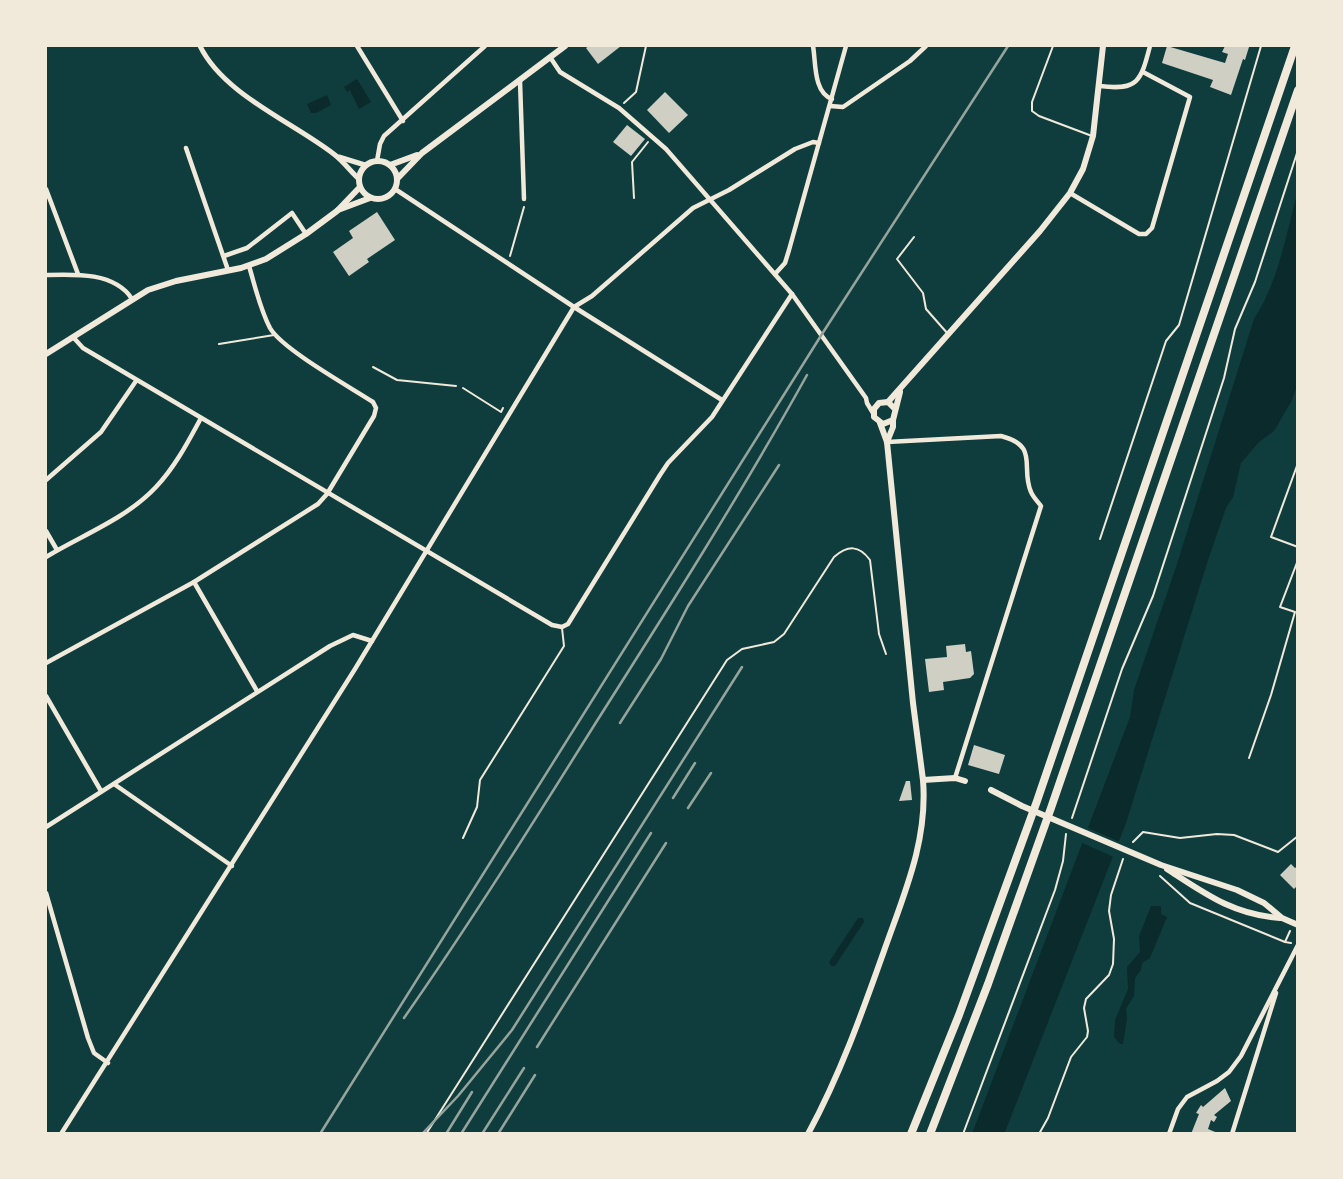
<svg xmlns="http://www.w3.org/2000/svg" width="1343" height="1179" viewBox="0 0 1343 1179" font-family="Commissioner,sans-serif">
	<rect width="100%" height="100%" fill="#0f3d3e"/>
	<g fill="#0a2a2b">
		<path d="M357,79L371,102L359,109L350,90L347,92L344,87Z"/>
		<path d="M327,95L331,105L316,113H311L307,104Z"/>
		<path d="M1297,194L1298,383L1292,400L1274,431L1259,442L1241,463L1233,497L1226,508L1208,560L1126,823L1005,1132L972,1134L1130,717L1134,690L1176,567L1254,319C1278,282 1286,236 1297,194Z"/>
		<path d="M1151,906H1161V914L1167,917L1150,958L1142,963L1141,970L1135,978L1134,996L1126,1009L1127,1019L1123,1044H1120L1114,1037L1115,1020L1128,989L1127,967L1140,952L1139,936Z"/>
		<path d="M858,918H863L864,922L835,966H831L829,962Z"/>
	</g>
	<path fill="#0f3d3e" d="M1086,827L1122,843L1116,858L1080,842Z"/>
	<g fill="#cfcfc3">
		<path d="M589,46H621L598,64L586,48Z"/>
		<path d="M1167,46L1225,63L1228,54L1222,52L1225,46L1249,47L1245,60L1243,59L1231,95L1210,87L1213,80L1162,63Z"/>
		<path d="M665,92L688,115L669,133L647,110Z"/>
		<path d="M627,125L645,139L631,156L613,142Z"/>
		<path d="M377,212L395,240L367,259L369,262L349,276L333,252L353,238L349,231Z"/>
		<path d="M965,644L966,652L971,651L974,674L970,678L943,682L944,690L929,692L925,659L947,657L946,646Z"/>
		<path d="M974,745L1005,755L999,774L968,765Z"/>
		<path d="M906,781H910L912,800L899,801Z"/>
		<path d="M1291,864L1295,868L1298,866V885L1294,889L1280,875Z"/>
		<path d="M1225,1088L1231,1101L1214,1115L1217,1117L1214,1122L1211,1120L1208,1129L1220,1134H1191L1199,1114L1196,1113L1201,1105L1203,1107Z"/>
	</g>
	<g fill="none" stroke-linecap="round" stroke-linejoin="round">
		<g stroke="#f1e9da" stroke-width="2">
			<path d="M624,103L636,92L646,46"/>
			<path d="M634,198L632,162L648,142"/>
			<path d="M510,256L524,207"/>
			<path d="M373,367L397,380L456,386"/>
			<path d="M1298,463L1271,537L1298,547"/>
			<path d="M1100,539L1166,341L1179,325L1261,46"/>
			<path d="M1249,758L1271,695L1295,612L1280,607L1298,560"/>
			<path d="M1072,818L1122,669L1153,596L1224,378L1235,329L1255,282L1298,150"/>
			<path d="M1133,842L1143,832L1180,838L1217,834L1234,835L1278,852L1298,836"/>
			<path d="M1160,876L1190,903L1285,942L1291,943"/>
			<path d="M1285,942L1290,931"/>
			<path d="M963,1134L1055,890L1063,861L1066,834"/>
			<path d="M1039,1134L1048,1118L1071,1057L1087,1037L1088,1031L1084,1008L1086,999L1109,975L1113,964L1114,939L1109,911L1111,895L1123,859"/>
		</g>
		<g stroke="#f1e9da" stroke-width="2">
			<path d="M1053,46L1032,102V111L1039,116L1092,136"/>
			<path d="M914,237L897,259L923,293L926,309L948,334"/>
			<path d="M219,344L274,335"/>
			<path d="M463,388L501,412L503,408"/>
			<path d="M463,838L477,807L480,780L564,646L562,628"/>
			<path d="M426,1134L727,660L742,649L774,642L784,634L834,557C848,545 859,545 870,560L879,634L886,654"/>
		</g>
		<g stroke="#f1e9da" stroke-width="4.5">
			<path d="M357,46L403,121"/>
			<path d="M813,46C816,62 813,92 832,99"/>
			<path d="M550,57L560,72L619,108L666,149L792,294L866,398L867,403L873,413"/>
			<path d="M520,81L524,199"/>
			<path d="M1100,86C1139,91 1141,80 1150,46"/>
			<path d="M830,106L843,107L910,61L926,46"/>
			<path d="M186,148L228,270"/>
			<path d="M377,161L380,144L384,136L485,46"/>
			<path d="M46,189L78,274"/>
			<path d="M395,189L574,307L722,400"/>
			<path d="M1070,193L1139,234H1146L1152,228L1190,97L1143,72"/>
			<path d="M224,256L247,248L292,213L306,234"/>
			<path d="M775,274L785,263L789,250L846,46"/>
			<path d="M46,275C74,274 115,272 132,299"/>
			<path d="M73,337L83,348L552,625L562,627L568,624L660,475L668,463L712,417L792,294"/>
			<path d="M887,442L1001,436C1040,446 1020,467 1031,492C1033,497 1038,502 1041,506L955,778"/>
			<path d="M46,480L101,432L136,381"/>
			<path d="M46,531L57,550"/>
			<path d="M46,557C82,535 126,519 156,487C175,467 188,442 201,418"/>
			<path d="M194,582L257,691"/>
			<path d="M46,663L194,582L318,504L327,494L374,416L376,408L373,402C350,387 282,349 270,328C260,309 255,286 249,266"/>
			<path d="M46,696L101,791"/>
			<path d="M114,784L232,866"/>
			<path d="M46,827L330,646L353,635L372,641"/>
			<path d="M46,893L88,1038L94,1053L108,1063"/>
			<path d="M61,1134L355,669L574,307L592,296L693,208L729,190L795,149L813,142L819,143"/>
			<path d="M1169,1134L1178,1109L1187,1097L1217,1081L1229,1072L1241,1056L1298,945"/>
			<path d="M1232,1134L1276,993"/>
		</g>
		<g stroke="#f1e9da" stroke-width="5">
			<path d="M200,46C224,95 293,122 335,155C344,162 351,172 359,179"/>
			<path d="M339,157L365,165"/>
		</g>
		<path stroke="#f1e9da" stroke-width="6" d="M808,1134C840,1075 862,1013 884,951C904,894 928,841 923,780"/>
		<g stroke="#f1e9da" stroke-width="6">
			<circle cx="378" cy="180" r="19"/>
			<path d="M390,165L417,155"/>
			<path d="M397,179L422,153L565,46"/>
			<path d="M338,210L370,198"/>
			<path d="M46,354L148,290L176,281L241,268L266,259L306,234L337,211L360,187"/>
			<path d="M888,402L1040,231L1070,193L1083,169L1093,136L1103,46"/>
			<path d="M895,409L888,402L879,403L874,409V417L883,424L893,420L900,392"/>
			<path d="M880,423L887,442L913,703L923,780L955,778L965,781"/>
			<path d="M887,442L893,427V420"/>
			<path d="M991,790L1022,806L1161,865L1237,890L1264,903L1282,918L1298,925"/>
			<path d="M1167,869C1204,893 1233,915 1280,918"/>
		</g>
		<g stroke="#f1e9da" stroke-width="8">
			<path d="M911,1134L959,1015L1037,801L1295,46"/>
			<path d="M930,1134L988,984L1051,808L1298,90"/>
		</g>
		<g stroke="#97a49c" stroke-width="2.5">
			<path d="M620,723L661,659L688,606L779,465"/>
			<path d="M673,798L695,763"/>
			<path d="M688,808L711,773"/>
			<path d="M404,1018C471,922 533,823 595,724C668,609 741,494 807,375"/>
			<path d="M537,1047L666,843"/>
			<path d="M320,1134L822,334L1008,46"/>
			<path d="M422,1134L458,1096L512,1030L742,667"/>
			<path d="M446,1134L472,1092"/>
			<path d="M461,1134L651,833"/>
			<path d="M482,1134L524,1068"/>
			<path d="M498,1134L535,1075"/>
		</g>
	</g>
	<rect width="1343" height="1179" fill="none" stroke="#f1e9da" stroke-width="94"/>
</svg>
